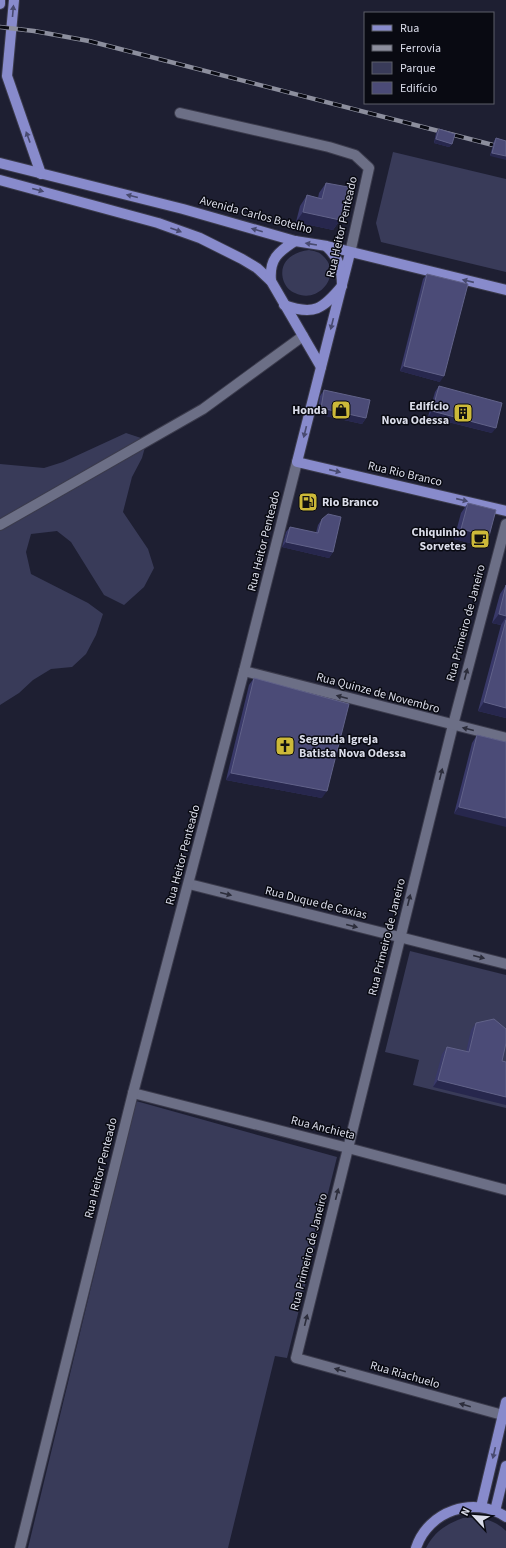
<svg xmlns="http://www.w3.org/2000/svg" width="506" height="1548" viewBox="0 0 506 1548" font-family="'Source Sans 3',sans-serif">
	<rect width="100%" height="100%" fill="#1e1f32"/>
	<g fill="#393b59">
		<path d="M393,152L506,179V272L381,242L376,223Z"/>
		<path d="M309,250C314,251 320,252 323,256C343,274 319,305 295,293C290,291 286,287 284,282C277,263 292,252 309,250Z"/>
		<path d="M126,433L147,440L142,458L132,477L123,512L148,549L154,568L144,587L124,605L104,595L71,542L57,531L31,534L26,552L31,574L88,603L103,614L96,635L86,654L72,667L51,669L33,680L19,693L0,705V464L44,468L63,462Z"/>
		<path d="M410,951L506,975V1108L413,1085L419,1060L385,1052Z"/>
		<path d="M136,1101L337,1157L287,1358L275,1356L228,1548H28Z"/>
		<path d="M463,1518C479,1517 494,1519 506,1531V1548H426C434,1532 446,1524 463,1518Z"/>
	</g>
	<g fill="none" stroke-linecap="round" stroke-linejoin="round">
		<defs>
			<g id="minor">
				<path d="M180,113L329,147L355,155L369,168L350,253"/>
				<path d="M506,524L453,725L296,1358L506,1416"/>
				<path d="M0,525L203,409L303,336"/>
				<path d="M244,671L506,738"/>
				<path d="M189,884L506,964"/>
				<path d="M133,1093L348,1148L506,1190"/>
				<path d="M20,1548L133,1093L244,671L297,462"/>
			</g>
			<g id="major">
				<path d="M14,0L7,76L41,174"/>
				<path d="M0,4V0"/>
				<path d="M0,163L183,209L295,241L327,246L506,290"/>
				<path d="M0,180L158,223L200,238L242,259L257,268L271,281L321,367"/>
				<path d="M350,253L297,462L506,511"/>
				<path d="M271,281C269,259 278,252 295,241"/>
				<path d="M284,305C314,316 323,309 342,286C342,270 339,258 327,247"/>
				<path d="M481,1507L506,1402"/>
				<path d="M495,1511L506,1466"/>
				<path d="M416,1548C428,1511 474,1495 506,1517"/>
			</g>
		</defs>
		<use href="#minor" stroke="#3b3b4c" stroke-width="12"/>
		<use href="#major" stroke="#3b3b4c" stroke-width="12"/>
		<use href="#minor" stroke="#6c6f86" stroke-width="10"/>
		<use href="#major" stroke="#888bcc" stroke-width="10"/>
		<defs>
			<path id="rail" d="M0,27L34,31L89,41L493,145"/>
		</defs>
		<use href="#rail" stroke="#8c8e9d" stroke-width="4.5"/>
		<use href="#rail" stroke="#090a12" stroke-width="3" stroke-dasharray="9" stroke-linecap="butt"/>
	</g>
	<g fill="#393969">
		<path d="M439,129L452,144L449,147L434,143L436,133Z"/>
		<path d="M496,138L506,141L490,156L494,141Z"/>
		<path d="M326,183L340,220L333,230L296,222L300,206L307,195L318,198L319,193Z"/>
		<path d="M427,274L440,382L400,371L423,279Z"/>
		<path d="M439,386L492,433L428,417L435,392Z"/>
		<path d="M324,390L366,418L362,424L317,414L320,396Z"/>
		<path d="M468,503L482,546L454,539L461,513Z"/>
		<path d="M322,519L333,552L329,558L282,547L286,532L290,527L316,533L318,525Z"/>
		<path d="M506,585V718L478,711L501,625L492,623L500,594Z"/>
		<path d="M254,678L322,798L226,780L249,685Z"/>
		<path d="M477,735L506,742L454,814L472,743Z"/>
		<path d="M476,1023L506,1029L433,1087L442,1054L447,1047L466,1052L471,1030Z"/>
	</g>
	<g fill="#27274d">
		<path d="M436,139L452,144L449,147L434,143Z"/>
		<path d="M492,153L506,156V160L490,156Z"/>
		<path d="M303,212L340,220L333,230L296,222Z"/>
		<path d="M404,366L444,376L440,382L400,371Z"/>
		<path d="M321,408L366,418L362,424L317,414Z"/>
		<path d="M432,411L496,428L492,433L428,417Z"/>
		<path d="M461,529L489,536L482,546L454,539Z"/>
		<path d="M286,542L333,552L329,558L282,547Z"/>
		<path d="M499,614L506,616V617L501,625L492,623Z"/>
		<path d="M484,702L506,708V718L478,711Z"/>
		<path d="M231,773L327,791L322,798L226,780Z"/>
		<path d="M459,807L506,818V827L454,814Z"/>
		<path d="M438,1080L506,1097V1105L433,1087Z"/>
	</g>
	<g fill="#4b4b77" stroke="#616289">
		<path d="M439,129L455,134L452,144L436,139Z"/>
		<path d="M496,138L506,141V156L492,153Z"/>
		<path d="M326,183L348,187L340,220L303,212L307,195L322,199Z"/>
		<path d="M427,274L468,284L444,376L404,366Z"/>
		<path d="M439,386L502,403L496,428L432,411Z"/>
		<path d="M324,390L370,400L366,418L321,408Z"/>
		<path d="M468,503L496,510L489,536L461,529Z"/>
		<path d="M328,514L341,517L333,552L286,542L290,527L318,533L322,519Z"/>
		<path d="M506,585V616L499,614Z"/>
		<path d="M506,620V708L484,702Z"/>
		<path d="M254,678L349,704L327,791L231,773Z"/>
		<path d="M477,735L506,742V818L459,807Z"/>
		<path d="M494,1019L506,1029V1043L502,1061L506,1062V1097L438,1080L447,1047L469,1052L476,1023Z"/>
	</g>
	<defs><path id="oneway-solid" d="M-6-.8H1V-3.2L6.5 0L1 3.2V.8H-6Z"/></defs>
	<g fill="#484a6f">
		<use href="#oneway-solid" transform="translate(13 11) rotate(-85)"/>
		<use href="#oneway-solid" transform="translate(28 137) rotate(-110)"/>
		<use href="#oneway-solid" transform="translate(38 190) rotate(15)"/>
		<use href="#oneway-solid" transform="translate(132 196) rotate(-166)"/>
		<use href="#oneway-solid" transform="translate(176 230) rotate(20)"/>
		<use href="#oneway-solid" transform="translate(257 230) rotate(-164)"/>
		<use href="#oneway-solid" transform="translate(311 244) rotate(-171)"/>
		<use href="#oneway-solid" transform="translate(468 281) rotate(-167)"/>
		<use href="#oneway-solid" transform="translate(332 324) rotate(104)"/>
		<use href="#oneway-solid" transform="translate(305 432) rotate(104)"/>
		<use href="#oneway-solid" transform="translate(335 471) rotate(13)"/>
		<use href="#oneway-solid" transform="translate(462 500) rotate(13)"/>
		<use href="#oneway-solid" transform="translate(494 1453) rotate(103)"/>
	</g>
	<g fill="#2c2d3b">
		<use href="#oneway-solid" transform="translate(466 674) rotate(-75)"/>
		<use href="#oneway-solid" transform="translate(342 697) rotate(-165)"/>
		<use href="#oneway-solid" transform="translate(468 729) rotate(-166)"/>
		<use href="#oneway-solid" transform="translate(441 774) rotate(-76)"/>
		<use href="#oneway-solid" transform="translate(226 894) rotate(14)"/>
		<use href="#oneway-solid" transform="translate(409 900) rotate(-76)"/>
		<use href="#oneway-solid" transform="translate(352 926) rotate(14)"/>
		<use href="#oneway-solid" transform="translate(479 957) rotate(14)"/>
		<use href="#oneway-solid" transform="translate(337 1194) rotate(-76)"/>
		<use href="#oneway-solid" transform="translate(306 1320) rotate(-76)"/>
		<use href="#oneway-solid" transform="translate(340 1370) rotate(-164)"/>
		<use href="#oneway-solid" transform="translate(465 1405) rotate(-164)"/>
	</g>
	<defs>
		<symbol id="shop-square" viewBox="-11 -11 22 22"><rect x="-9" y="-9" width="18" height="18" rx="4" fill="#ccb939" stroke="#090a12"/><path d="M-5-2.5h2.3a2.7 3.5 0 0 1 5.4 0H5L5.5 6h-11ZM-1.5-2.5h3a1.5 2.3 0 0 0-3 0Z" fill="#111"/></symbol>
		<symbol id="building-square" viewBox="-11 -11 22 22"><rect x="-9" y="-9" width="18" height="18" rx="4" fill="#ccb939" stroke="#090a12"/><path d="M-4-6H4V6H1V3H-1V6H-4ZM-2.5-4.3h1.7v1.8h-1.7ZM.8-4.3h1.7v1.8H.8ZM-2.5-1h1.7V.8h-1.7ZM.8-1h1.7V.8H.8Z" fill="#111"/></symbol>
		<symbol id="fuel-square" viewBox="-11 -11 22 22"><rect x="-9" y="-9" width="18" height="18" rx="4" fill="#ccb939" stroke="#090a12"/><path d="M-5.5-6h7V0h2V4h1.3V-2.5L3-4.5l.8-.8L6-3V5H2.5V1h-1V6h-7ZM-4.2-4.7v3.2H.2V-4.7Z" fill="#111"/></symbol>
		<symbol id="cafe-square" viewBox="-11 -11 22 22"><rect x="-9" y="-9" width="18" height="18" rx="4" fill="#ccb939" stroke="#090a12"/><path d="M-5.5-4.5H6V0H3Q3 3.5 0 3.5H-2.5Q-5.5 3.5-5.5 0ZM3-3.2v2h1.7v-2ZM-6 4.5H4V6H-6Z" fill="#111"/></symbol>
		<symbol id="church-square" viewBox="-11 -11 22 22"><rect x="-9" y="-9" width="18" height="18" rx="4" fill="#ccb939" stroke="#090a12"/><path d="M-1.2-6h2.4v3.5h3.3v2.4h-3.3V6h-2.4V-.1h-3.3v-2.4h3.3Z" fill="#111"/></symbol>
	</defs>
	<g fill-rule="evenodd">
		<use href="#shop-square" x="330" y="399" width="22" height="22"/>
		<use href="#building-square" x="452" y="402" width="22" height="22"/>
		<use href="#fuel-square" x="297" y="491" width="22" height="22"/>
		<use href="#cafe-square" x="469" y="528" width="22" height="22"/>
		<use href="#church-square" x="274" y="735" width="22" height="22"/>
	</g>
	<g text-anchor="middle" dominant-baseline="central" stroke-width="3" stroke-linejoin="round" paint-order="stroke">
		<g font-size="12" fill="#dbddea" stroke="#090a12">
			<text transform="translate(256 215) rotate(15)">Avenida Carlos Botelho</text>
			<text transform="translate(342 227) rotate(-77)">Rua Heitor Penteado</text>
			<text transform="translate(405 474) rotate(13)">Rua Rio Branco</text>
			<text transform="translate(264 541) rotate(-76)">Rua Heitor Penteado</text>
			<text transform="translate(466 623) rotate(-75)">Rua Primeiro de Janeiro</text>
			<text transform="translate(378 693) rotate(15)">Rua Quinze de Novembro</text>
			<text transform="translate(183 855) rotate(-75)">Rua Heitor Penteado</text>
			<text transform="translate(316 903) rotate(14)">Rua Duque de Caxias</text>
			<text transform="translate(387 937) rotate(-76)">Rua Primeiro de Janeiro</text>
			<text transform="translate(323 1128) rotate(14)">Rua Anchieta</text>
			<text transform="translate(101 1168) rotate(-76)">Rua Heitor Penteado</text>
			<text transform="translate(309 1252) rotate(-76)">Rua Primeiro de Janeiro</text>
			<text transform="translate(405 1375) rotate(16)">Rua Riachuelo</text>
		</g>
		<g font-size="12" font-weight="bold" fill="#dbddea" stroke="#090a12" text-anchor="end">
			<text x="449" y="406">Edifício<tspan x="449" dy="14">Nova Odessa</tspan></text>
			<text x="327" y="410">Honda</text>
			<text x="322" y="502" text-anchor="start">Rio Branco</text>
			<text x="466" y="532">Chiquinho<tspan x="466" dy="14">Sorvetes</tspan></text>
			<text x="299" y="739" text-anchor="start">Segunda Igreja<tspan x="299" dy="14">Batista Nova Odessa</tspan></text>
		</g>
	</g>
	<rect x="364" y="12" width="130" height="92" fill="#090a12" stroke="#5d5e68"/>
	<rect x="372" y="25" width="20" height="6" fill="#888bcc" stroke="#5d5e68"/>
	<text x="400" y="32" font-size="12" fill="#dbddea">Rua</text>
	<rect x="372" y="45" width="20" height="6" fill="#8c8e9d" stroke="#5d5e68"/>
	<text x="400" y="52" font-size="12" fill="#dbddea">Ferrovia</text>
	<rect x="372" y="62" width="20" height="12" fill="#393b59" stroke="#5d5e68"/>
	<text x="400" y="72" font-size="12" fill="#dbddea">Parque</text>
	<rect x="372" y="82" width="20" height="12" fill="#4b4b77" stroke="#5d5e68"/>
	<text x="400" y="92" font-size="12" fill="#dbddea">Edifício</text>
	<g transform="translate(474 1516) rotate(296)" stroke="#090a12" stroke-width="3" paint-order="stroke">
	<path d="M0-3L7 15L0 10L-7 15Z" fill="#dbddea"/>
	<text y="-6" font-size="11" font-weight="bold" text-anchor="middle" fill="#dbddea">N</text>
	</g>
</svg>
